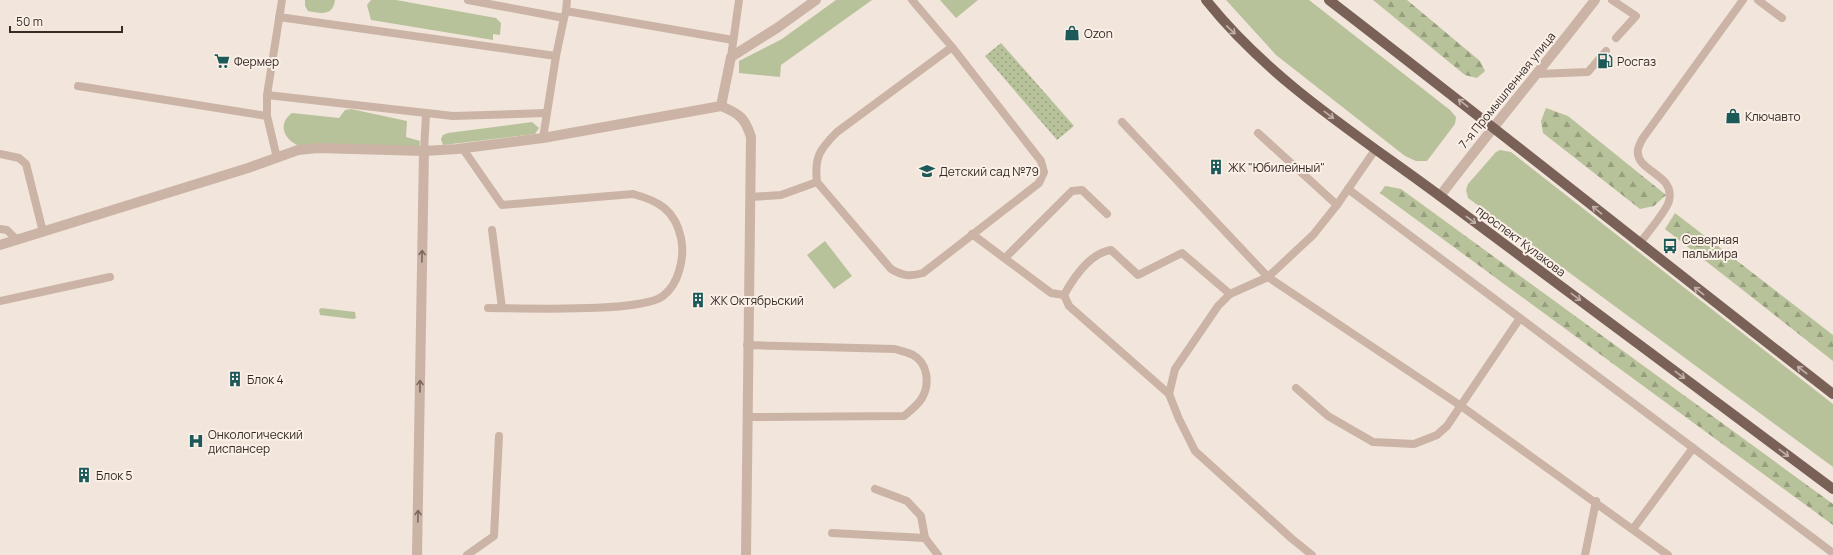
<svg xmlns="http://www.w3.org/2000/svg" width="1833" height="555" viewBox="0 0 1833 555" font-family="Manrope,sans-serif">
	<defs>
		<pattern id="forest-firs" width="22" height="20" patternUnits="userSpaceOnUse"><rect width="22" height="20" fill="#b7c29a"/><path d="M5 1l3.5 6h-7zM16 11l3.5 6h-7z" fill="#969e7e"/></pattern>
		<pattern id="park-dots" width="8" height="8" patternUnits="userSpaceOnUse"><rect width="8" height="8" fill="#b7c29a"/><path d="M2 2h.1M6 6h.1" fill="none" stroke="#969e7e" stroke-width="1.8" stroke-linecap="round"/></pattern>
	</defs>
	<rect width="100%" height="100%" fill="#f2e5db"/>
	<g fill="#b7c29a">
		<path d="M305,0H335C333,17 320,13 308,11L305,6Z"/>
		<path d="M371,0H396L496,18L501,23L500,35L493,34V40L371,20L367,5Z"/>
		<path d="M836,0H872L781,65L780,77L739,73V61L782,39Z"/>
		<path d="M940,0H978L956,18Z"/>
		<path d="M1226,0H1309L1450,110L1456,117L1455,124L1427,161H1416L1405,156L1276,55Z"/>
		<path d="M351,109L407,121L406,137L420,141L419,148L297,145C283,138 278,123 292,113L339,118L345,110Z"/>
		<path d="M532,122L539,128L535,134L443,145L441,139L443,135L448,133Z"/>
		<path d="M1500,150L1511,152L1833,404V467L1468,198L1466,190L1468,184L1496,152Z"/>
		<path d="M825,241L852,276L834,289L807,255Z"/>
		<path d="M321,308L355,312L356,318L353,319L320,315L319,310Z"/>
	</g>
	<g fill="url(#forest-firs)">
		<path d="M1373,0H1407L1480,61L1485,71L1477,78L1465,75Z"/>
		<path d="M1546,108L1568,116L1666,195L1654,206L1640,209L1543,133L1541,121Z"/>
		<path d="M1385,186L1401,189L1833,504V525L1380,193Z"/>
		<path d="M1675,213L1833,335V361L1665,229Z"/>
	</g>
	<path fill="url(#park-dots)" d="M1001,43L1074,126L1057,140L985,56Z"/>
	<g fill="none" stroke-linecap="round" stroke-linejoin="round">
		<g stroke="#cbb4a6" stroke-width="8">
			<path d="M468,0L564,18L566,11L733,40"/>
			<path d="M912,0L952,47L1041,161L1044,172L1039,183L923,273C910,277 903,276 891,269L817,182C814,157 820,149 837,132L952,47"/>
			<path d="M1612,0L1636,16L1616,38"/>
			<path d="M1758,0L1782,18"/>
			<path d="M566,11L567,0"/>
			<path d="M279,17L556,56"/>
			<path d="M731,57L739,0"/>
			<path d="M1537,74L1588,72L1606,51"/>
			<path d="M78,86L267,116"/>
			<path d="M267,95L453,116L546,113"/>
			<path d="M1122,122L1268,277L1461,406L1668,555"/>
			<path d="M1258,133L1337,205"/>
			<path d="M543,138L556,56L564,18"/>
			<path d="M463,149L502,205L633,194C659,201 675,210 681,238C685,257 679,284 663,296C641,313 522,308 488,308"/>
			<path d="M424,151L426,114"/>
			<path d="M0,154L19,158L26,164L43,232"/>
			<path d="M277,158L267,116V95L282,0"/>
			<path d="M1348,189L1833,553"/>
			<path d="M751,197L781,195L817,182"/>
			<path d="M0,229L7,230L17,240"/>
			<path d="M492,230L502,308"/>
			<path d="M972,234L1051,293L1064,295"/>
			<path d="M1639,244C1646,235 1667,210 1669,201C1676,173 1634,172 1638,149C1639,146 1641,141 1643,138L1743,0"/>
			<path d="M1005,258L1072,191L1082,190L1107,214"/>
			<path d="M0,301L110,277"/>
			<path d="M1296,388L1328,416L1373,442L1414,444L1437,435L1447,426L1520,318"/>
			<path d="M1169,394L1069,306L1064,295C1074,277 1090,253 1111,250L1138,275L1182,253L1230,294"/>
			<path d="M747,417L904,416C910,411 918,405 922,398C930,384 928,363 913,355C908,352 901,351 895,349L747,345"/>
			<path d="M875,489L907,501L921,516L925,538"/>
			<path d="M1633,529L1693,448"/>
			<path d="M832,533L925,538L938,555"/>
			<path d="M467,555L494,536L499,436"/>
			<path d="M1312,555L1291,538L1195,451L1179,419L1169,394L1175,369L1218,306L1230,294L1268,277L1313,235L1337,205L1375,150"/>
			<path d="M1585,555L1596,501"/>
		</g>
		<g stroke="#cbb4a6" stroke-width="10">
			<path d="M721,106L731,57L777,28L816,0"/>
			<path d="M1440,196C1490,130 1544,66 1595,0"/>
			<path d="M0,245L248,168L298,150L318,148L424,151L457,149L543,138L721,106C740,114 745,118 751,137L746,555"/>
			<path d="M417,555L424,151"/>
		</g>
		<g stroke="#796158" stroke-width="10">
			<path d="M1206,0C1272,83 1364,139 1448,202C1576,298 1705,393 1833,489"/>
			<path d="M1329,0C1498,130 1664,263 1833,394"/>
		</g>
	</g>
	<defs><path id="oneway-shaft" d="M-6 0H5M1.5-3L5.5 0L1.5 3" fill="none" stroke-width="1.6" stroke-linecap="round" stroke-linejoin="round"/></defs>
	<g stroke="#c0b0a7">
		<use href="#oneway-shaft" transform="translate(1231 30) rotate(44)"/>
		<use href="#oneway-shaft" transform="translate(1463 103) rotate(-142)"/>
		<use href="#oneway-shaft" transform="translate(1329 115) rotate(37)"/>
		<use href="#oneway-shaft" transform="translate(1597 210) rotate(-141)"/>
		<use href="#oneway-shaft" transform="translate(1471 220) rotate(37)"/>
		<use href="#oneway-shaft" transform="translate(1699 291) rotate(-142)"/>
		<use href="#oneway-shaft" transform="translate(1576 297) rotate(37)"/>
		<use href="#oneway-shaft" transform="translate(1802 370) rotate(-142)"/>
		<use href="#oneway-shaft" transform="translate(1680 375) rotate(37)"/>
		<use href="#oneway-shaft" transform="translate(1784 453) rotate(37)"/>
	</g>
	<g stroke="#7a6960">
		<use href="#oneway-shaft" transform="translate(422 256) rotate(-89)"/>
		<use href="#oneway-shaft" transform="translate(420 386) rotate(-89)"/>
		<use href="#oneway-shaft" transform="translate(418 516) rotate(-89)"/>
	</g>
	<defs>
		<symbol id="shop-bare" viewBox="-9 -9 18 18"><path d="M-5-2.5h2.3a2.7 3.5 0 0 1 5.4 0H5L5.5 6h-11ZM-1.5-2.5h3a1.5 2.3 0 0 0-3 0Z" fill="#1c5959" stroke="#faf0e7" stroke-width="2.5" paint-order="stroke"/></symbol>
		<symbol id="supermarket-bare" viewBox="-9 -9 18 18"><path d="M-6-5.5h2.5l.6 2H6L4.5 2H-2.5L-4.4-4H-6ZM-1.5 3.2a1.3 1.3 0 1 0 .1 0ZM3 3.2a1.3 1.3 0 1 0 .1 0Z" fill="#1c5959" stroke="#faf0e7" stroke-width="2.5" paint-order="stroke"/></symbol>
		<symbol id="fuel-bare" viewBox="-9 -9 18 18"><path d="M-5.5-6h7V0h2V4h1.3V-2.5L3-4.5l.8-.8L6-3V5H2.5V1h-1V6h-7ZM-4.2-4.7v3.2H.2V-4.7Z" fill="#1c5959" stroke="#faf0e7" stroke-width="2.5" paint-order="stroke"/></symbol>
		<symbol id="building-bare" viewBox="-9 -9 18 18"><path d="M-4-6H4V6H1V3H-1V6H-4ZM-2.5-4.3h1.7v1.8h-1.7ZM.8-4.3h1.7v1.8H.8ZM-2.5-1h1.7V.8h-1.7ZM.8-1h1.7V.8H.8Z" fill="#1c5959" stroke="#faf0e7" stroke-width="2.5" paint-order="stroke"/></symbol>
		<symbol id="school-bare" viewBox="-9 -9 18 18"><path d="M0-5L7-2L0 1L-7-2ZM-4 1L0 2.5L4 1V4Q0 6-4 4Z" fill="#1c5959" stroke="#faf0e7" stroke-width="2.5" paint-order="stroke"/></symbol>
		<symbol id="bus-bare" viewBox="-9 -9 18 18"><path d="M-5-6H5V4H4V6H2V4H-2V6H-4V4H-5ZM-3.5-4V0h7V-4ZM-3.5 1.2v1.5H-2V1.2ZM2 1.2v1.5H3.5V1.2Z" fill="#1c5959" stroke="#faf0e7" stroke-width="2.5" paint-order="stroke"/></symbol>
		<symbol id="hospital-bare" viewBox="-9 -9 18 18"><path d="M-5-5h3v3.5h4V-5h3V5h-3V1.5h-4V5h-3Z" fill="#1c5959" stroke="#faf0e7" stroke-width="2.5" paint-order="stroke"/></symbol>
	</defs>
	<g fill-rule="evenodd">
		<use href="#shop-bare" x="1061" y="22" width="22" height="22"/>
		<use href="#supermarket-bare" x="211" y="50" width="22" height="22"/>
		<use href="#fuel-bare" x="1594" y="50" width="22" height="22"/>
		<use href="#shop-bare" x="1722" y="105" width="22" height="22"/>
		<use href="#building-bare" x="1205" y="156" width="22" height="22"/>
		<use href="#school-bare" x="916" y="160" width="22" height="22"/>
		<use href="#bus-bare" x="1659" y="235" width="22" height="22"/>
		<use href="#building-bare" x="687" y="289" width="22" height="22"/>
		<use href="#building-bare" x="224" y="368" width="22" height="22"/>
		<use href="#hospital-bare" x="185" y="430" width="22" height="22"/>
		<use href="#building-bare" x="73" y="464" width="22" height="22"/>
	</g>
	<g text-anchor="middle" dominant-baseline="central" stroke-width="4" stroke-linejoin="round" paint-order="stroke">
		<g font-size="12" fill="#372b27" stroke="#faf0e7" text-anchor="start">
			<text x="1084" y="33">Ozon</text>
			<text x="234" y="61">Фермер</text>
			<text x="1617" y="61">Росгаз</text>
			<text x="1745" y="116">Ключавто</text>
			<text x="1228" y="167">ЖК "Юбилейный"</text>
			<text x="939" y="171">Детский сад №79</text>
			<text x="1682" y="239">Северная<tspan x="1682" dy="14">пальмира</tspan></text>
			<text x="710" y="300">ЖК Октябрьский</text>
			<text x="247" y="379">Блок 4</text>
			<text x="208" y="434">Онкологический<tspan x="208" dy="14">диспансер</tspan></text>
			<text x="96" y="475">Блок 5</text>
		</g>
		<g font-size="12" fill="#372b27" stroke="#faf0e7">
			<text transform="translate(1507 90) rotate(-51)">7-я Промышленная улица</text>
			<text transform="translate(1521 241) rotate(37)">проспект Кулакова</text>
		</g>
	</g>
	<path d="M10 26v6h112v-6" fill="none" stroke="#372b27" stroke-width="2"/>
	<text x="16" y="26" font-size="12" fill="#372b27" stroke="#faf0e7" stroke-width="3" paint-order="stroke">50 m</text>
</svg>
